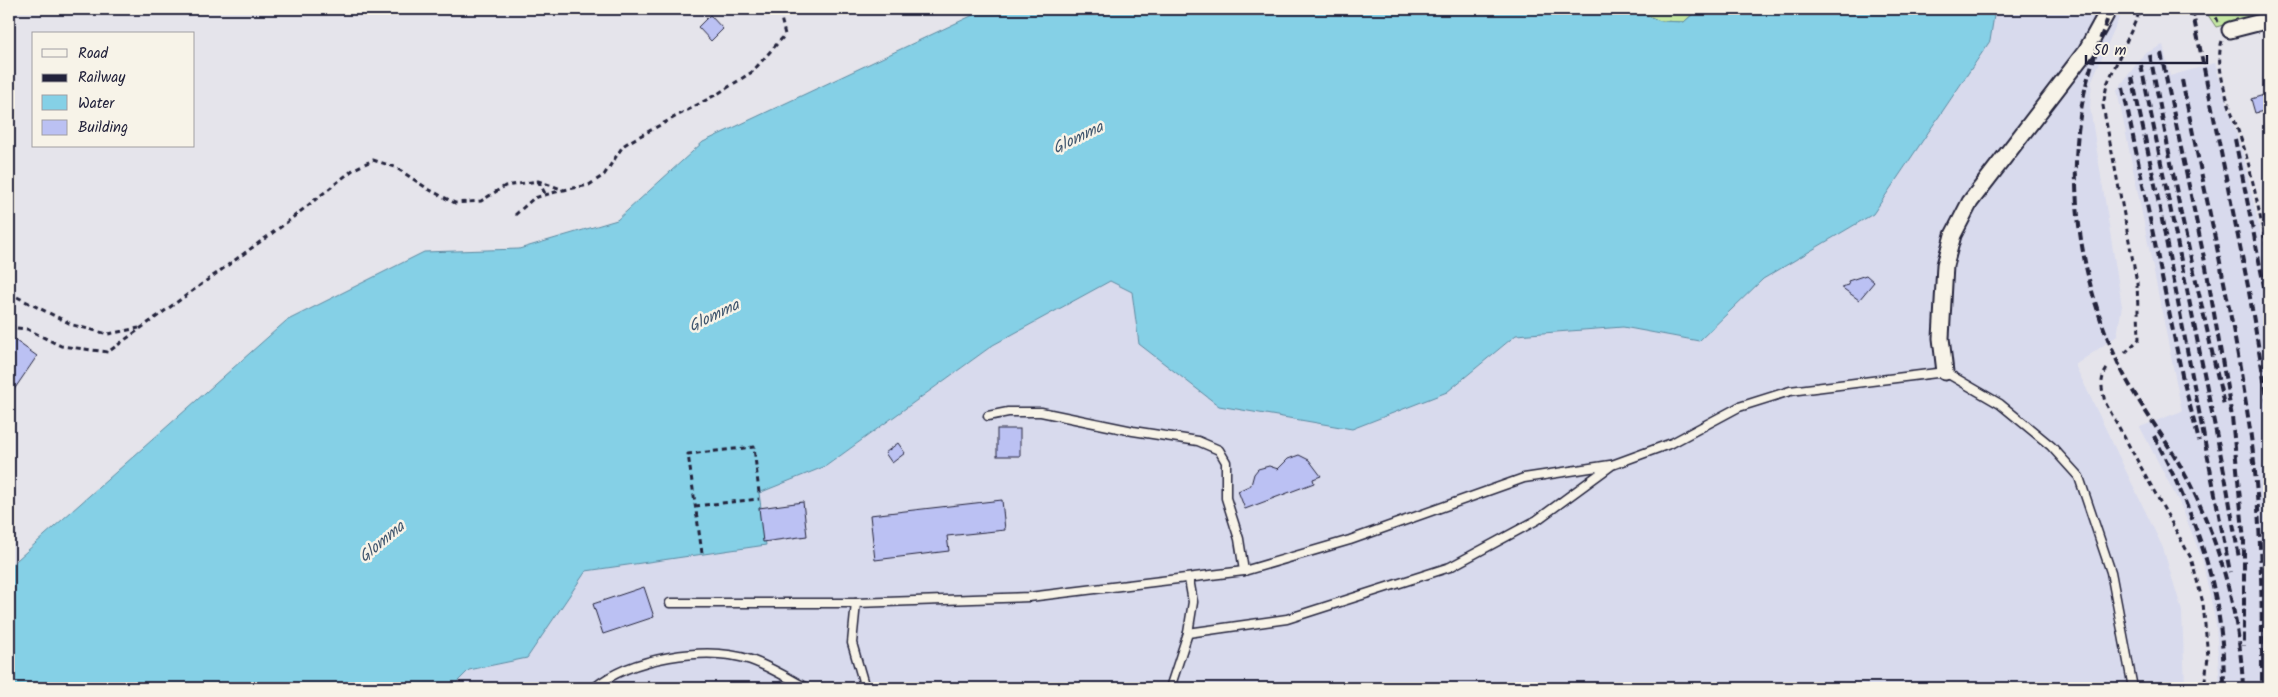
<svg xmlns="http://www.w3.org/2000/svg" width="2278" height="697" viewBox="0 0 2278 697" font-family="Kalam,sans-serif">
	<rect width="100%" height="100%" fill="#e5e4eb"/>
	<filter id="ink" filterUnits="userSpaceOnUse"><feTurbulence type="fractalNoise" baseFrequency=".02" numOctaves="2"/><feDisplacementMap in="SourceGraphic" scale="10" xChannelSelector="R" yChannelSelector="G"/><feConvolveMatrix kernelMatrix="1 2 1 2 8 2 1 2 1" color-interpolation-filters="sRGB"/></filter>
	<g filter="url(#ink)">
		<g fill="#d8daed">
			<path d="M1995,9H2123L2092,80L2090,108L2122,306L2117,336L2075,365L2163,548L2182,611L2185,688H451L469,670L527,658L585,571L765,545L759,493L826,466L993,345L1110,281L1132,292L1139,344L1447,392L1516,335L1623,327L1699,341L1763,279L1873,214L1990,41Z"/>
			<path d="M2163,45L2170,76L2215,63L2244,158L2269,273V688H2220L2216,624L2202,559L2182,508L2140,427L2182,411L2117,90L2144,54Z"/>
		</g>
		<g fill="#c4e7a1" stroke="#73846e">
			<path d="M1572,9H1694V13L1684,22L1660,21L1639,12L1619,10L1590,12Z"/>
			<path d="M2204,9H2269V13L2216,27Z"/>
		</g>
		<path fill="#85d0e6" stroke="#5d8aa2" d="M986,9H1572L1590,12L1619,10L1639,12L1660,21L1684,22L1694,13V9H1995L1990,41L1873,214L1763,279L1699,341L1623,327L1516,335L1447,392L1352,429L1219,406L1139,344L1132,292L1110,281L993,345L826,466L759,493L766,545L586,571L527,658L469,670L451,688H9V567L286,321L424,252L519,249L617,220L703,142Z"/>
		<g fill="#bbc1f3" stroke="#22223b">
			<path d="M710,15L723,29L711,41L698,27Z"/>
			<path d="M2267,94L2269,110L2255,113L2251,99Z"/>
			<path d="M1866,275L1874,282L1859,300L1841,287L1849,285L1848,281Z"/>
			<path d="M9,336L37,356L9,397Z"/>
			<rect x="997" y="429" width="23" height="27"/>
			<path d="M898,443L905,453L892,463L885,453Z"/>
			<path d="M1299,455L1309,460L1321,476L1313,479L1314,483L1245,509L1238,491L1251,485L1254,474L1258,469L1269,466L1278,469L1288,459Z"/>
			<path d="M1002,500L1005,530L947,536L949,551L875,560L870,515Z"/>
			<path d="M803,502L807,536L763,542L759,508Z"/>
			<path d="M644,587L654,617L603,634L593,604Z"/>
		</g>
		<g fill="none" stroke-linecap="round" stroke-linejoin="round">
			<defs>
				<g id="lane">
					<path d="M988,416L1008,412H1041L1133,431L1198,441L1219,450L1226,462V498L1239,539L1244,571"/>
					<path d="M1189,579L1193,602L1188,633L1287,619L1450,567L1537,520L1612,465L1672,443L1739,407L1790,391L1945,372L2000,404L2051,446L2079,477L2111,572L2133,688"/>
					<path d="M670,603H856L1029,597L1244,571L1350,540L1524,478L1610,465"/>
					<path d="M856,603L852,643L865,688"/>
					<path d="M594,688C630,658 706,645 751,660C770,667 789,678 806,688"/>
					<path d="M1170,688L1188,633"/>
				</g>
				<g id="street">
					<path d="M2230,30L2269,20"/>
					<path d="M1945,372L1941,338L1945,265L1953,235L1970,202L2086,51L2109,9"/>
				</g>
			</defs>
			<use href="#lane" stroke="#22223b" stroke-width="11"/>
			<use href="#street" stroke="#22223b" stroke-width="19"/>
			<g stroke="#22223b" stroke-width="3" stroke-dasharray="5 4" stroke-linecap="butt">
				<path d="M2213,9L2218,22"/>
				<path d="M2222,41C2212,71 2236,121 2245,151C2255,187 2261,223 2269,259"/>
				<path d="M538,181L546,195"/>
				<path d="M515,215L534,198L563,190"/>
				<path d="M9,293L73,325L108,334L139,328"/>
				<path d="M9,324L16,328L27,329L61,346L108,352L282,226L354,169L373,160L395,167L428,189L455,203L481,201L505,186L538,181L564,190L589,185L604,175L623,146L629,142L719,93L752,72L785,35L779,9"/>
				<path d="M2125,353L2139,339L2137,282L2103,106L2107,84L2141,9"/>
				<path d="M2107,369C2099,380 2102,389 2105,402L2191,558L2203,603L2208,657L2204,688"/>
				<path d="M695,506L759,499"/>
				<path d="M702,553L688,454L754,447L759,493"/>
			</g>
			<use href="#lane" stroke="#f7f3e8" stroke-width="8"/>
			<use href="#street" stroke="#f7f3e8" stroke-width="15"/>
			<g stroke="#22223b" stroke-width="4" stroke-dasharray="8 4" stroke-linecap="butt">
				<path d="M2111,9C2101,38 2089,68 2083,99C2065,189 2082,289 2122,371C2137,401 2157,427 2174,455C2215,524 2240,608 2243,688"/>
				<path d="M2192,9L2248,286L2269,409"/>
				<path d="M2161,53L2206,267L2232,417L2244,541V646"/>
				<path d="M2150,55L2181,214L2224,405"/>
				<path d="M2141,65L2225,476L2239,558"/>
				<path d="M2132,77L2157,194L2230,572"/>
				<path d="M2182,80C2204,190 2230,299 2247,410C2262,502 2262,595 2262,688"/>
				<path d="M2123,88L2182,375L2199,441"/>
				<path d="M2235,139L2269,311"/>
				<path d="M2154,436C2198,522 2224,590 2224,688"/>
			</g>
		</g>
	</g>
	<g text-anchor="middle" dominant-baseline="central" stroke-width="5" stroke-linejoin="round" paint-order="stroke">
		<g font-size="16" font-style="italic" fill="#40566e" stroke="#f7f3e8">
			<text transform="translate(1078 138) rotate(-26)">Glomma</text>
			<text transform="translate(714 316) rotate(-26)">Glomma</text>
			<text transform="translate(382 542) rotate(-40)">Glomma</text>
		</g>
	</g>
	<rect width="2278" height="697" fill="none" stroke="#f7f3e8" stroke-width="30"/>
	<rect x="15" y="15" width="2248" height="667" fill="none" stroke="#22223b" stroke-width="2" filter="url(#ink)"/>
	<rect x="32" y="32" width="162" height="115" fill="#f7f3e8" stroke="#a29fa3"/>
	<rect x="42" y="49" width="25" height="8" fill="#f7f3e8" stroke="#a29fa3"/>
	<text x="78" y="58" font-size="15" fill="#22223b">Road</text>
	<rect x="42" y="74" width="25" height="8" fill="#22223b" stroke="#a29fa3"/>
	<text x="78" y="82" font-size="15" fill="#22223b">Railway</text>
	<rect x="42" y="95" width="25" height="15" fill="#85d0e6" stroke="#a29fa3"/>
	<text x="78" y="108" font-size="15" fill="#22223b">Water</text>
	<rect x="42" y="120" width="25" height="15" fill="#bbc1f3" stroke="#a29fa3"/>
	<text x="78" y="132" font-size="15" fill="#22223b">Building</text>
	<path d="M2086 55v8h121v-8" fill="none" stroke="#22223b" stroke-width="2.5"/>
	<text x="2093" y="55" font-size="15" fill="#22223b" stroke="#f7f3e8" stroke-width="4" paint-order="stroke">50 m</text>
</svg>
